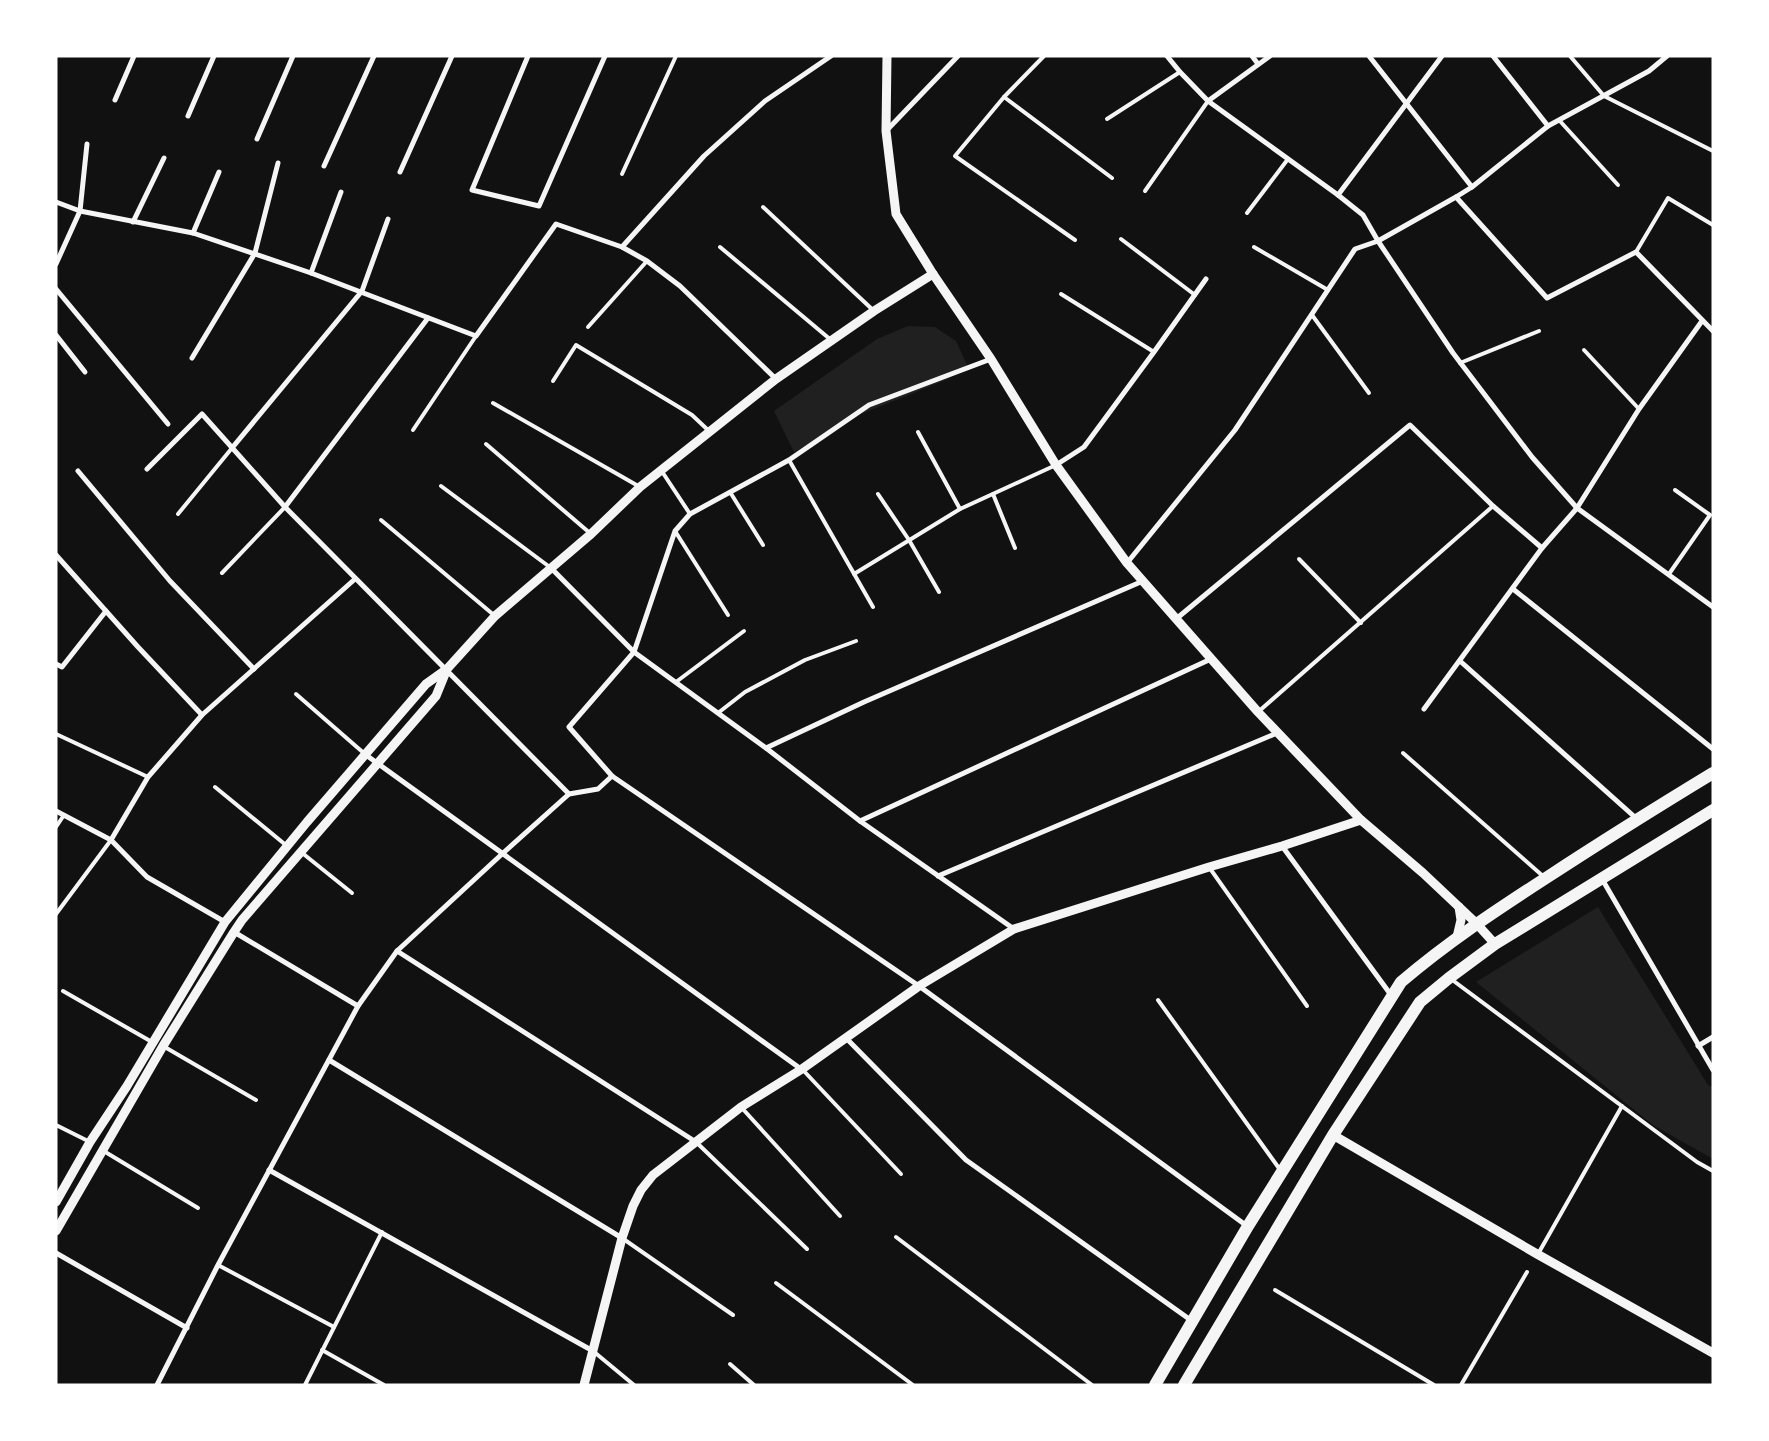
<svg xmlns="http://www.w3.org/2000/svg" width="1769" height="1441" viewBox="0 0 1769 1441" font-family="'DejaVu Sans',sans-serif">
	<rect width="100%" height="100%" fill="#111"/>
	<g fill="#202020">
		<path d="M908,326L935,327L956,341L967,365L948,379L859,415L794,452L774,411L877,339Z"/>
		<path d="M1598,907L1708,1085L1713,1087V1159L1653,1125L1476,982Z"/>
	</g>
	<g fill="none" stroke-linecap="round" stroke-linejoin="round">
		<g stroke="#f5f5f5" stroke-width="4">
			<path d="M1044,56L1004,97L955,156L1075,240"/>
			<path d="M1570,56L1604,96L1713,151"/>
			<path d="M1004,97L1112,178"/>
			<path d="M1107,119L1180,72"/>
			<path d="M1559,120L1618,185"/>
			<path d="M622,174L676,56"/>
			<path d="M1145,191L1208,101"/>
			<path d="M763,207L874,311"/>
			<path d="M1247,213L1288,159"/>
			<path d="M1121,239L1195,295"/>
			<path d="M720,247L831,340"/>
			<path d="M1254,247L1328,290"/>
			<path d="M1636,252L1668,198L1713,225"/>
			<path d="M1061,294L1154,352"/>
			<path d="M1312,315L1369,393"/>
			<path d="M588,327L647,261"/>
			<path d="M1584,350L1639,409"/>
			<path d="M1460,363L1539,331"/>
			<path d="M553,381L576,345L692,415L709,431"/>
			<path d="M493,403L640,487"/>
			<path d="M413,430L476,336"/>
			<path d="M918,432L960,509"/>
			<path d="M486,444L591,534"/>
			<path d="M789,460L873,607"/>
			<path d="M661,470L690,514"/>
			<path d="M441,486L551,568"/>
			<path d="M730,492L763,545"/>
			<path d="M878,494L909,540L939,592"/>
			<path d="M993,494L1015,548"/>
			<path d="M178,514L232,448"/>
			<path d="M381,520L495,616"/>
			<path d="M675,531L728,615"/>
			<path d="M1299,559L1361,623"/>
			<path d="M222,573L285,507"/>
			<path d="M854,574L960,509L1056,465"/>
			<path d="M1669,574L1710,515L1675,490"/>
			<path d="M676,682L744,631"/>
			<path d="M296,694L366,755"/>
			<path d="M1258,712L1493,506"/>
			<path d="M718,713L745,692L805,660L856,641"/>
			<path d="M56,734L148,777"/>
			<path d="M1403,753L1544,877"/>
			<path d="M215,787L287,846"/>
			<path d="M56,827L64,815"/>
			<path d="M301,852L352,893"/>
			<path d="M1209,867L1307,1006"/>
			<path d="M56,914L111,840"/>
			<path d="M1451,979L1697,1162L1713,1171"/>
			<path d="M63,991L152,1042"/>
			<path d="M1158,1000L1281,1171"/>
			<path d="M163,1046L256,1100"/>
			<path d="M802,1069L901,1174"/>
			<path d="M741,1107L840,1216"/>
			<path d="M56,1125L90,1142"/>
			<path d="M696,1142L807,1249"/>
			<path d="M102,1150L198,1208"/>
			<path d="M896,1237L1092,1385"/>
			<path d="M622,1238L733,1315"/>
			<path d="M1538,1254L1622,1106"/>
			<path d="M218,1265L334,1327"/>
			<path d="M776,1283L913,1385"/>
			<path d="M1275,1290L1434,1385"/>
			<path d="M322,1350L384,1385"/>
			<path d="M593,1351L634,1385"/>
			<path d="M730,1364L754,1385"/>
			<path d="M305,1385L382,1232"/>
			<path d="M1461,1385L1527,1272"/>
		</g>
		<g stroke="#f5f5f5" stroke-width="5">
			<path d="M528,56L472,190L539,206L605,56"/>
			<path d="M1167,56L1180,72L1208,101L1338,195L1363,215L1378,241L1453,353L1532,457L1577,508L1713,607"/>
			<path d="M1252,56L1258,64"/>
			<path d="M1369,56L1472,187"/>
			<path d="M1493,56L1548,126"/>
			<path d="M115,100L134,56"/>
			<path d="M1208,101L1270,56"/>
			<path d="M188,116L214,56"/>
			<path d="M887,130L958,56"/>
			<path d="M257,139L293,56"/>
			<path d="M324,166L374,56"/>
			<path d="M400,172L452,56"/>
			<path d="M1338,195L1442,56"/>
			<path d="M1456,197L1547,298L1636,252L1713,331"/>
			<path d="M56,202L80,211L193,233L311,273L476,336L556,224L622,247L647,261L680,286L776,379"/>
			<path d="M133,222L164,158"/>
			<path d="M193,233L219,172"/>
			<path d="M622,247L704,156L765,101L831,56"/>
			<path d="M56,264L80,211L87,144"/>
			<path d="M311,273L341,192"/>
			<path d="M56,289L168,424"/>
			<path d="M56,335L85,372"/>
			<path d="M192,358L255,253L278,163"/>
			<path d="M232,448L362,291L388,219"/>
			<path d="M1056,465L1084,447L1154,352L1206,279"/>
			<path d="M147,469L202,414L285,507L569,794"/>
			<path d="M78,471L170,581L254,669"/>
			<path d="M285,507L428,318"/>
			<path d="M56,555L138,647L202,715"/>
			<path d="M1127,563L1235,430L1355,249L1378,241L1456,197L1472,187L1548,126L1649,71L1667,56"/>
			<path d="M551,568L634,652L766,748L860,821L1014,929"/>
			<path d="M1513,589L1713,749"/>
			<path d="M1176,619L1410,425L1493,506L1542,548"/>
			<path d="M1460,661L1637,819"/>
			<path d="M56,664L62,667L106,611"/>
			<path d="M1424,709L1542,548L1577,508L1639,409L1702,321"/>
			<path d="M766,748L864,702L1143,581"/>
			<path d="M366,755L801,1069"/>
			<path d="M612,776L569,727L634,652L675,531L690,514L789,460L869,405L991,359"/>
			<path d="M56,811L111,840L147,877L225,922"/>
			<path d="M860,821L1211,659"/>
			<path d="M111,840L148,777L202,715L355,579"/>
			<path d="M1282,846L1391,995"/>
			<path d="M938,876L1277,733"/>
			<path d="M1602,879L1713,1070"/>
			<path d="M234,932L358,1006"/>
			<path d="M397,951L696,1142"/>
			<path d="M846,1038L966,1160L1192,1321"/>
			<path d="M1698,1046L1713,1037"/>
			<path d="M329,1060L622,1238"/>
			<path d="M269,1170L593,1351"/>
			<path d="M56,1253L187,1328"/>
			<path d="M157,1385L218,1265L358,1006L397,951L502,854L569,794L598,789L612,776L919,986L1247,1226"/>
		</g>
		<g stroke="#f5f5f5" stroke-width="9">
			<path d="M887,56L886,131L896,214L933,274L991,359L1056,465L1127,563L1258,712L1361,820L1423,873L1476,923L1495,944"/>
			<path d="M1457,937L1461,920L1459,907"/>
			<path d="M1333,1135L1537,1254L1713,1353"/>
			<path d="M56,1202L90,1142L127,1086L225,922L307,822L426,684L447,669L495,616L591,534L640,487L776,379L874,311L933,274"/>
			<path d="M56,1231L163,1046L234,932L242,920L436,696L447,669"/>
			<path d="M584,1385L622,1238L633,1206L641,1190L653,1175L741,1107L802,1069L919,986L1014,929L1209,867L1282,846L1361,820"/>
		</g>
		<g stroke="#f5f5f5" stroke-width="12">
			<path d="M1155,1385L1248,1226L1401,982C1448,942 1495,911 1546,878C1601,842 1657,807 1713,773"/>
			<path d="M1184,1385L1333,1135L1420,1002L1449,978L1495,944L1713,810"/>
		</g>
	</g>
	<rect width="1769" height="1441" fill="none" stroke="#ffffff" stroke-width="115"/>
</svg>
